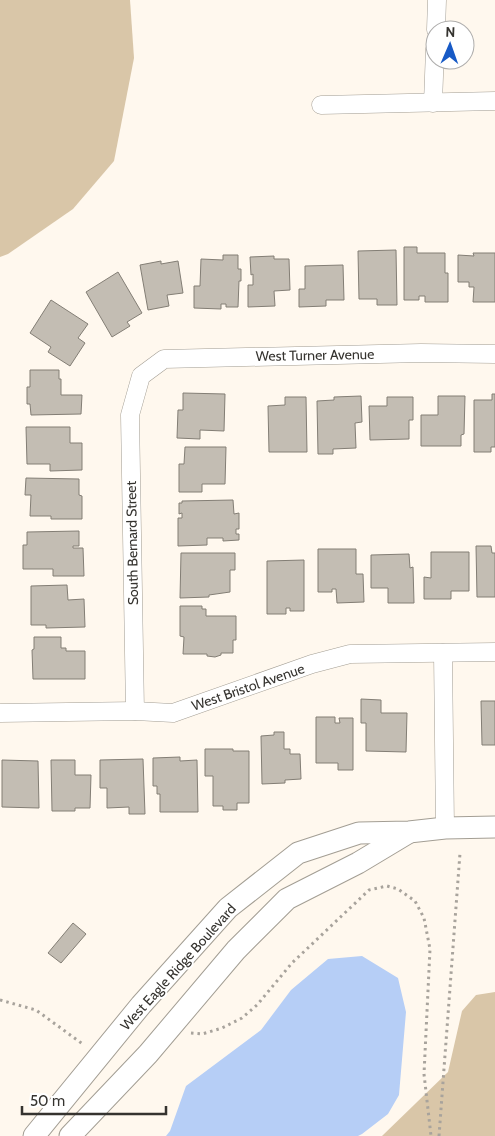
<svg xmlns="http://www.w3.org/2000/svg" width="495" height="1136" viewBox="0 0 495 1136" font-family="Cabin,sans-serif">
	<rect width="100%" height="100%" fill="#fff8ee"/>
	<g fill="#d9c6a8">
		<path d="M0,0H130L134,58L114,161L73,209L8,254L0,257Z"/>
		<path d="M495,992V1136H382L448,1072L462,1011L476,995Z"/>
	</g>
	<path fill="#b6cef6" d="M362,956L398,978L406,1012L399,1095L388,1114L362,1134L358,1136H166L170,1131L186,1086L261,1030L291,990L328,959Z"/>
	<g fill="#c3bdb3" stroke="#837e75">
		<path d="M404,247H417V253H445V273H448V302H425V296H419V300H404Z"/>
		<path d="M396,250L397,305H377V299H359L358,251Z"/>
		<path d="M473,253H495V302H473L474,287H469V282H458V255L474,256Z"/>
		<path d="M223,255H238V269H241V281H239L238,307H226V304H221V309L194,308V286H200L201,259L223,260Z"/>
		<path d="M274,256V259H289L290,290L274,291L275,306L248,307V285H253V274L251,275L250,257Z"/>
		<path d="M161,261V264L178,261L183,293L167,295L169,306L148,310L140,265Z"/>
		<path d="M343,265L344,300H326V306L299,307V289H305V266Z"/>
		<path d="M118,272L142,313L127,322L130,326L112,337L86,292Z"/>
		<path d="M51,300L88,324L78,338L85,343L70,366L48,352L51,347L30,333Z"/>
		<path d="M30,370H59V379H61V395H82L81,414L31,415L30,404H27V387H30Z"/>
		<path d="M183,393L225,394L224,431L200,430V439L177,438L178,410H183Z"/>
		<path d="M492,394H495V447H491V452H474V400H492Z"/>
		<path d="M361,396L362,422L355,423L356,448L333,449V454H318L317,401L334,400V397Z"/>
		<path d="M438,396H465L464,434L461,435V446H421V415H438Z"/>
		<path d="M285,397H306L307,452H269L268,406L285,405Z"/>
		<path d="M387,397H413V420H409V439L370,440L369,406H387Z"/>
		<path d="M26,427H70V443H82V470L50,471V464H27Z"/>
		<path d="M185,447H226L225,484H202V492H179V464H184Z"/>
		<path d="M26,478L79,479V495L82,496V519H51V516H30L31,495H25Z"/>
		<path d="M233,500L234,514L239,513V529H236V534H239V540L223,541V538H207V545L178,546V518H182V513L179,514V503H182V501Z"/>
		<path d="M79,531V546H73V548H83L84,576H53V569H23V545H27V532Z"/>
		<path d="M476,546H491L492,553H495V597H477Z"/>
		<path d="M318,549H356V574H363L364,602L337,603L336,589H332V592H318Z"/>
		<path d="M431,552H469V591H451V599H424V577L431,578Z"/>
		<path d="M181,553H235V570H230V592L209,595V597L180,598Z"/>
		<path d="M409,554L410,568L413,567L414,603H388V588H371V555Z"/>
		<path d="M304,560V611H290V608H286V614H267V561Z"/>
		<path d="M67,585L68,600L84,599L85,627L46,628V625H31V586Z"/>
		<path d="M180,606H202V609H206V616H236V640H233V653H221V655L215,657L207,656V654H183L184,637L180,636Z"/>
		<path d="M34,637H61V648H66V651H85V679H33L32,650L34,649Z"/>
		<path d="M361,699L381,700V713H407L406,752L366,751V723H361Z"/>
		<path d="M481,701H495V745H482Z"/>
		<path d="M316,717H335V723H340L339,718H353V770H338V763H316Z"/>
		<path d="M274,732H284V749H290V754H300L301,779L285,780V783L262,784L261,736L274,735Z"/>
		<path d="M205,749H233V751H249V803H237V810H223V806H213V776H205Z"/>
		<path d="M180,757V761L197,760L198,812H160V794H157V786H153V758Z"/>
		<path d="M143,759L145,814H129V807L107,808V788H100V760Z"/>
		<path d="M2,760L38,761L39,808L2,807Z"/>
		<path d="M51,760H75V775H91L90,808H75V811H52Z"/>
		<path d="M73,923L86,934L61,963L48,953Z"/>
	</g>
	<g fill="none" stroke-linecap="round" stroke-linejoin="round">
		<defs>
			<g id="minor">
				<path d="M436,30L437,0"/>
				<path d="M433,103L435,49"/>
				<path d="M321,105L495,101"/>
				<path d="M443,653L445,828"/>
				<path d="M135,711L130,415L141,376L164,359L421,353L495,354"/>
				<path d="M0,713L135,711L173,713L312,664L350,654L495,652"/>
			</g>
			<g id="tertiary">
				<path d="M34,1136L141,1005L228,908L298,853L359,833L409,832L445,828L495,827"/>
				<path d="M70,1136L148,1054L236,950L287,899L358,863L408,833"/>
			</g>
		</defs>
		<use href="#minor" stroke="#a39e94" stroke-width="19"/>
		<use href="#tertiary" stroke="#a39e94" stroke-width="23"/>
		<g stroke="#a8a39c" stroke-width="3" stroke-dasharray="2.5 4" stroke-linecap="butt">
			<path d="M0,1000L36,1010L84,1045"/>
			<path d="M191,1033L202,1034L222,1028L242,1018L257,1005L292,963L369,890L387,886L398,889L415,901L424,918L430,949L424,1074L431,1136"/>
			<path d="M439,1136L460,853"/>
		</g>
		<use href="#minor" stroke="#fff" stroke-width="18"/>
		<use href="#tertiary" stroke="#fff" stroke-width="21"/>
	</g>
	<g text-anchor="middle" dominant-baseline="central" stroke-width="4" stroke-linejoin="round" paint-order="stroke">
		<g font-size="14" fill="#35332f" stroke="#fff">
			<text transform="translate(315 355) rotate(-1)">West Turner Avenue</text>
			<text transform="translate(132 543) rotate(-91)">South Bernard Street</text>
			<text transform="translate(248 687) rotate(-19)">West Bristol Avenue</text>
			<text transform="translate(178 967) rotate(-48)">West Eagle Ridge Boulevard</text>
		</g>
	</g>
	<g transform="translate(450 45) rotate(2)"><circle r="24" fill="#ffffff" stroke="#aeadac"/>
	<path d="M0-4L9 19L0 12L-9 19Z" fill="#175ac6"/>
	<text y="-8" font-size="14" font-weight="bold" text-anchor="middle" fill="#35332f">N</text>
	</g>
	<path d="M22 1106v8h144v-8" fill="none" stroke="#35332f" stroke-width="2.5"/>
	<text x="30" y="1106" font-size="15" fill="#35332f" stroke="#ffffff" stroke-width="4" paint-order="stroke">50 m</text>
</svg>
